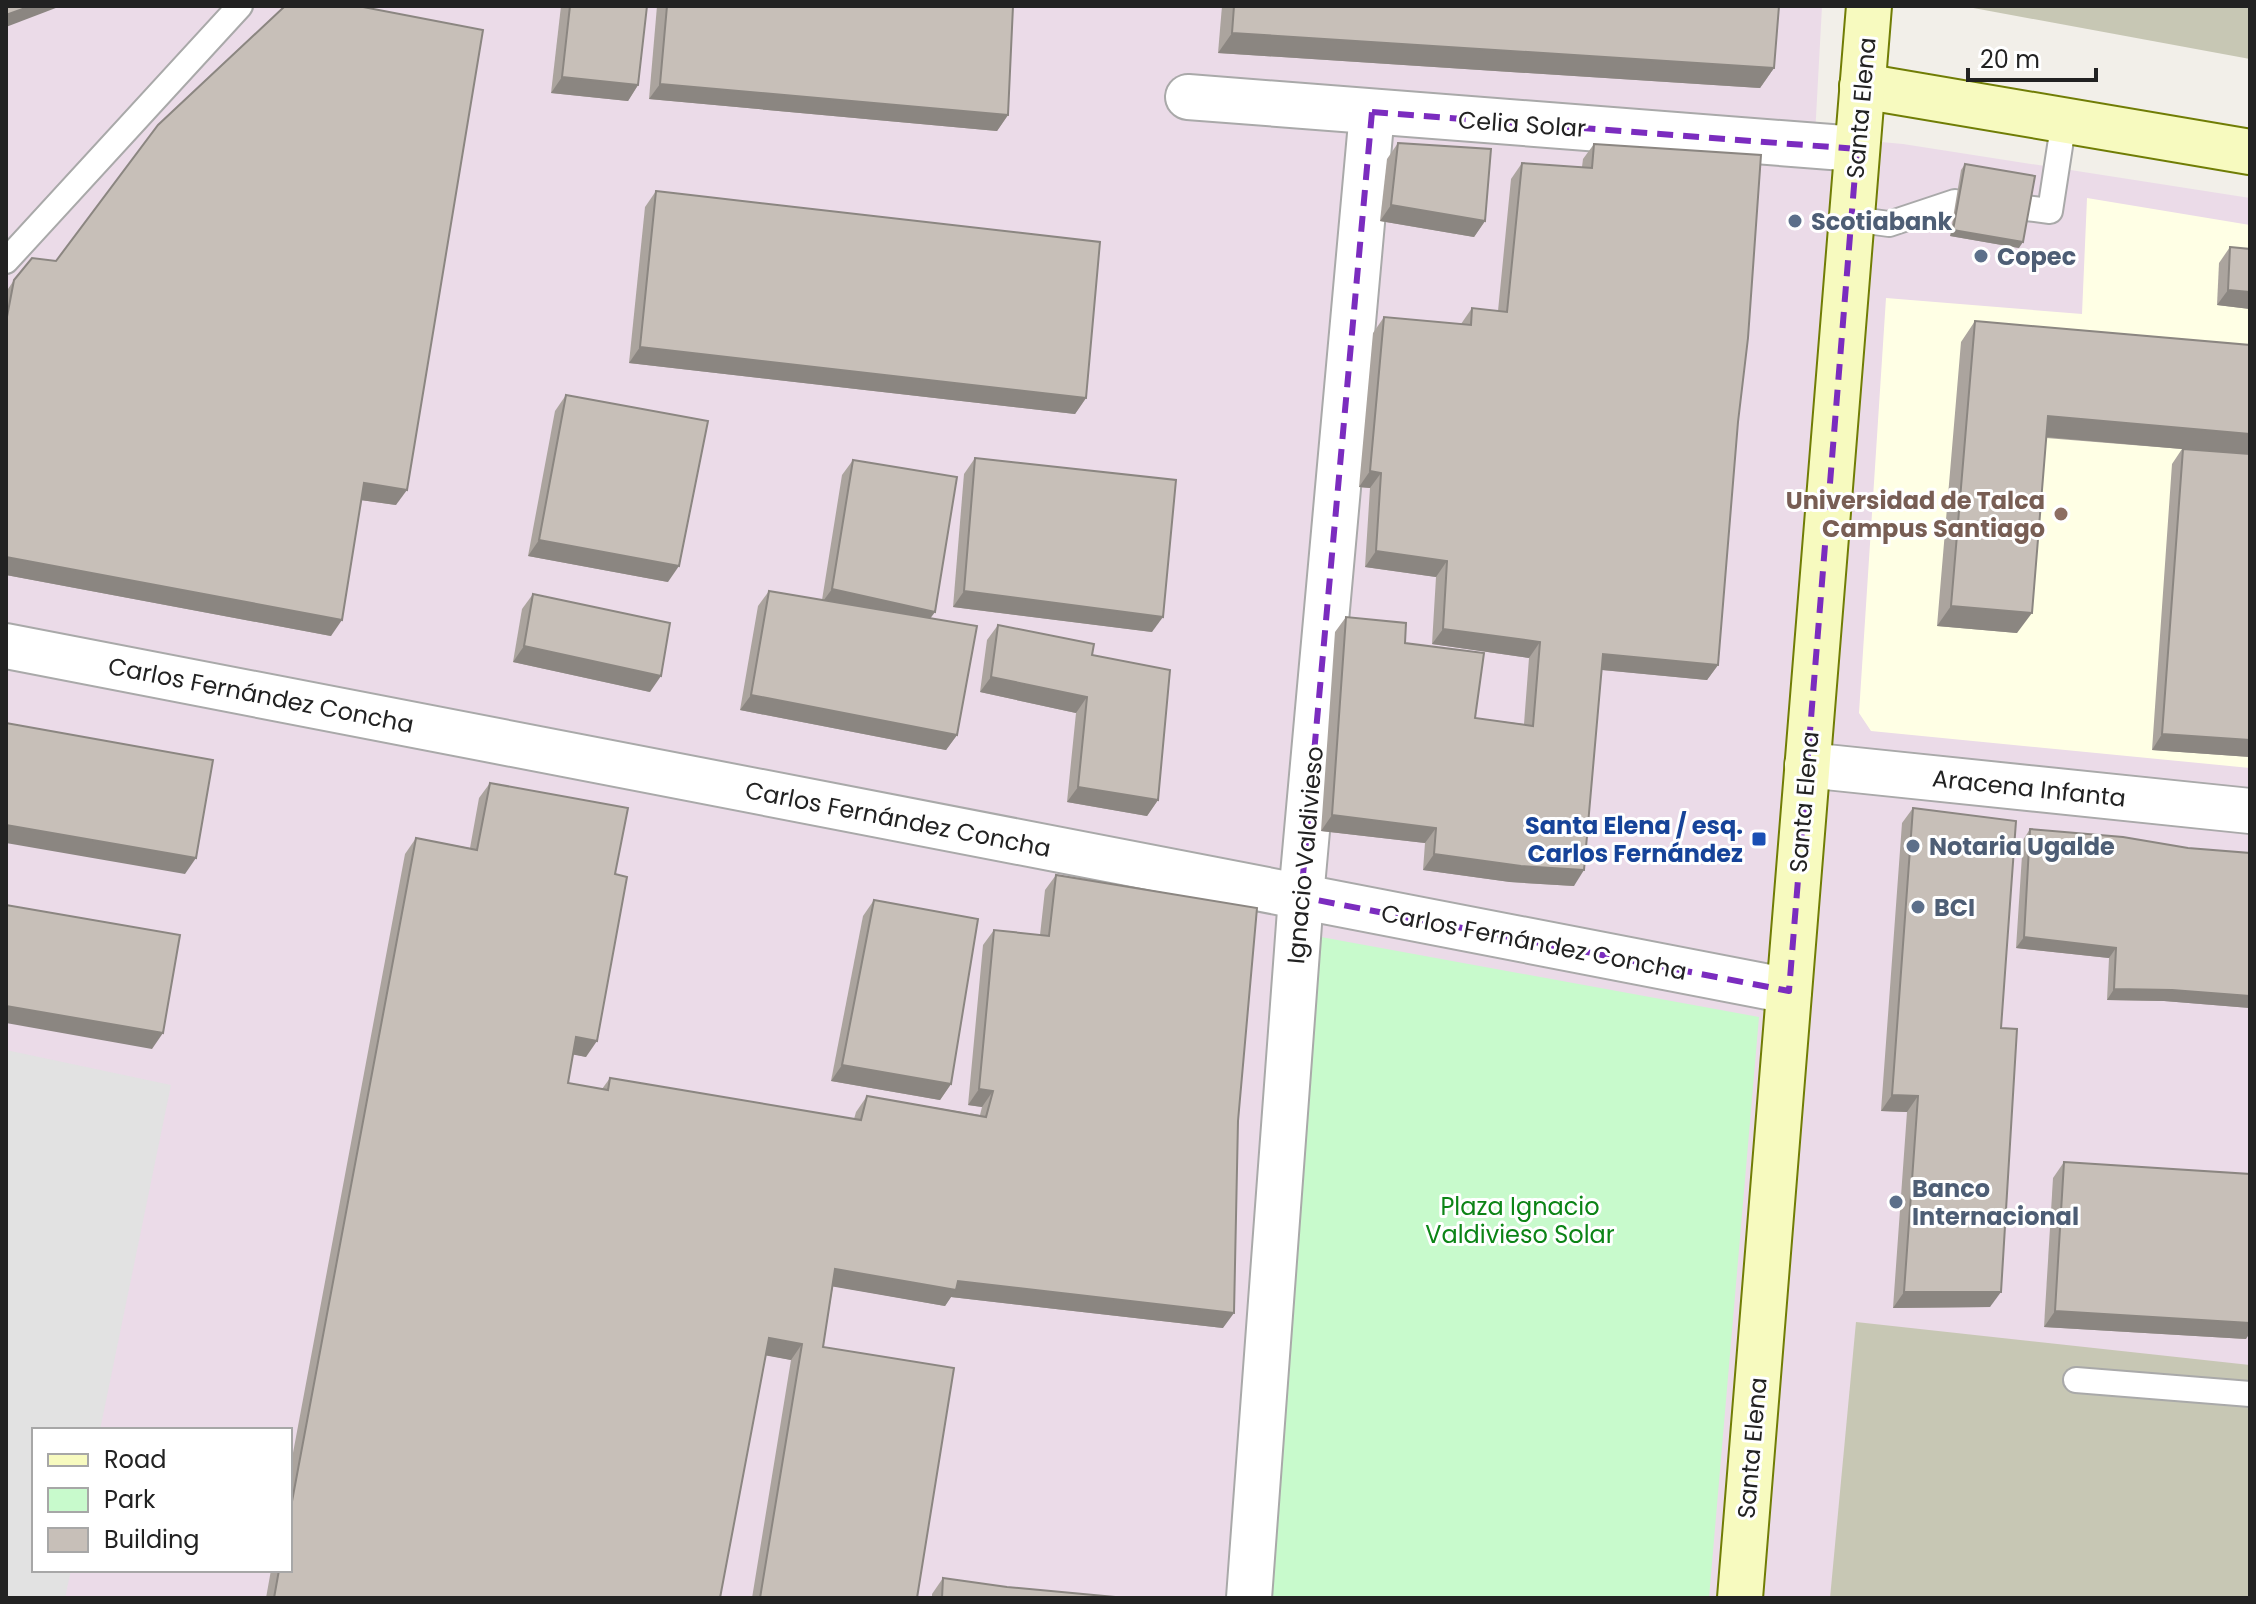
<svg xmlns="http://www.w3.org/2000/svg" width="2256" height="1604" viewBox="0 0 2256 1604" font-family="Poppins,sans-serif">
	<rect width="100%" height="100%" fill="#f2efe9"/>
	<path fill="#ebdbe8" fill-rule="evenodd" d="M6,6H1822L1815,136L1903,144L2250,198V1598H6ZM34,1430H290V1570H34Z"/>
	<path fill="#ffffe5" d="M2087,198L2250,225V768L1871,731L1859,713L1886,298L2082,314Z"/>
	<g fill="#c7c7b4">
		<path d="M1969,6H2250V59L1968,7Z"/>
		<path d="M1856,1322L2250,1365V1598H1830Z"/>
	</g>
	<path fill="#c8facc" d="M1321,937L1759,1017L1709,1598H1268Z"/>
	<path fill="#e2e2e2" d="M6,1050L171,1085L100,1430H34V1570H71L65,1598H6Z"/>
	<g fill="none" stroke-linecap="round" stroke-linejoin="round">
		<defs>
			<g id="lane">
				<path d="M2026,208L2050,211L2064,120"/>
				<path d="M1852,219L1889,224L1955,202"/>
				<path d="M6,261L240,6"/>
				<path d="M2076,1380L2250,1394"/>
			</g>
			<g id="street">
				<path d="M1188,97L1857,149"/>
				<path d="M6,646L1789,991"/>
				<path d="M1807,765L2250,811"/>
				<path d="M1249,1598L1301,897L1372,112"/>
			</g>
			<g id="secondary">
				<path d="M1862,86L2250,152"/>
				<path d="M1740,1598L1869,6"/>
			</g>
		</defs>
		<use href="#lane" stroke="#a9a9a9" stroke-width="28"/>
		<use href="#street" stroke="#a9a9a9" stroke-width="48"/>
		<use href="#secondary" stroke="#707d05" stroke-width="48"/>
		<use href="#lane" stroke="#fff" stroke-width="24"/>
		<use href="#street" stroke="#fff" stroke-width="44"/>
		<use href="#secondary" stroke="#f7fabf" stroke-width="44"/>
	</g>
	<g fill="#aba49e">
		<path d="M561,6H647L638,85L628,101L551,93Z"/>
		<path d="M657,6H1013L1008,115L997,131L649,99Z"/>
		<path d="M1222,6H1779L1774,68L1760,88L1218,53Z"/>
		<path d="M1398,143L1485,221L1474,237L1380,221L1387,159Z"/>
		<path d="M1594,144L1738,422L1718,665L1707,680L1602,670L1574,886L1510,882L1423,870L1425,843L1321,831L1335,632L1346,617L1405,643L1475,718L1524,724L1529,658L1432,644L1436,577L1365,567L1370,488L1359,487L1373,333L1384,317L1461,324L1472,308L1498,311L1511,179L1522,163L1582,167L1583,159Z"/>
		<path d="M1965,164L2019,248L1950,236L1961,170Z"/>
		<path d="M656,191L1086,398L1075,414L629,363L645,207Z"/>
		<path d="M2230,247L2250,249V309L2217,305L2219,263Z"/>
		<path d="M14,280L396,505L361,500L331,636L6,575V292Z"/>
		<path d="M1975,321L2250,345V757L2152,750L2172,464L2182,449L2046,438L2017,633L1937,626L1961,342Z"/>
		<path d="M566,395L668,582L528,556L555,411Z"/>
		<path d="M975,458L1152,632L953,607L964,474Z"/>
		<path d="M853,460L930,618L957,735L946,750L740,710L758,606L769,591L822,600L842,475Z"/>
		<path d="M533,594L650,692L513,662L522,609Z"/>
		<path d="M998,625L1092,655L1158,800L1147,816L1067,802L1076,713L980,692L987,640Z"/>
		<path d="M490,783L615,874L586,1057L573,1054L568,1083L602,1089L610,1078L854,1119L856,1112L867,1096L980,1115L982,1107L968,1105L983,945L994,930L1040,935L1045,890L1056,875L1238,1121L1223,1328L951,1297L945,1306L833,1286L823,1347L917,1598H752L791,1360L766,1355L720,1598H266L271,1570H290V1469L405,854L416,838L470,848L479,798Z"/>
		<path d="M1913,808L2001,1028L1990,1307L1893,1308L1907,1112L1881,1111L1902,823Z"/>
		<path d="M2030,829L2188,848L2250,853V1008L2164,1001L2107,1000L2109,958L2016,948L2023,840Z"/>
		<path d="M874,900L951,1084L940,1100L831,1081L863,916Z"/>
		<path d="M2064,1162L2246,1339L2044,1327L2053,1178Z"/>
		<path d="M943,1578L1007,1587L1126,1598H932V1594Z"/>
	</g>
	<g fill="#8b8681">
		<path d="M31,6H61L6,27V15Z"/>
		<path d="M1232,33L1774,68L1760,88L1218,53Z"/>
		<path d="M562,77L638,85L628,101L551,93Z"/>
		<path d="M660,84L1008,115L997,131L649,99Z"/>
		<path d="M1391,205L1485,221L1474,237L1380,221Z"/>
		<path d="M1953,230L2023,242L2019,248L1950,236Z"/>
		<path d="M2228,290L2250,292V309L2217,305Z"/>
		<path d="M640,347L1086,398L1075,414L629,363Z"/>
		<path d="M2048,416L2250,434V455L2034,436Z"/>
		<path d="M1370,471L1381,473L1370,488L1359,487Z"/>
		<path d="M364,483L407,490L396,505L353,499Z"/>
		<path d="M539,540L679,566L668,582L528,556Z"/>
		<path d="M1376,551L1447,561L1436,577L1365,567Z"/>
		<path d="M6,557L342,620L331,636L6,575Z"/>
		<path d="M832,589L935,612L924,627L821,604Z"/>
		<path d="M964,591L1163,617L1152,632L953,607Z"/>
		<path d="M1951,606L2032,613L2017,633L1937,626Z"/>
		<path d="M1443,629L1540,642L1529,658L1432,644Z"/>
		<path d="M524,646L661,676L650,692L513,662Z"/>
		<path d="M1603,654L1718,665L1707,680L1592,669Z"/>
		<path d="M991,677L1087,697L1076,713L980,692Z"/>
		<path d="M751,695L957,735L946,750L740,710Z"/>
		<path d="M2162,734L2250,740V757L2152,750Z"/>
		<path d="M1078,787L1158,800L1147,816L1067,802Z"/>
		<path d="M1332,815L1436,828L1425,843L1321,831Z"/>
		<path d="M6,825L196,858L185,874L6,843Z"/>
		<path d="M1434,854L1584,870L1574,886L1510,882L1423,870Z"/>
		<path d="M2024,937L2116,948L2109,958L2016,948Z"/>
		<path d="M2114,989L2172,990L2250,996V1008L2164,1001L2107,1000Z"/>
		<path d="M6,1006L163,1033L152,1049L6,1023Z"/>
		<path d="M576,1037L597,1041L586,1057L565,1053Z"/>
		<path d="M842,1065L951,1084L940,1100L831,1081Z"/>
		<path d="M979,1089L993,1091L982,1107L968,1105Z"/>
		<path d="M1892,1095L1918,1096L1907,1112L1881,1111Z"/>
		<path d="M835,1269L958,1281L1234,1313L1223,1328L951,1297L945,1306L824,1285Z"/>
		<path d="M1904,1292H2001L1990,1307L1893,1308Z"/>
		<path d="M2055,1311L2250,1323V1333L2246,1339L2044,1327Z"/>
		<path d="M769,1338L802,1344L791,1360L758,1354Z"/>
	</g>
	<g fill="#c7bfb8" stroke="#8b8681" stroke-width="2">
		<path d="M6,6H31L6,15Z"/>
		<path d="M285,6H358L483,30L407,490L364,483L342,620L6,557V322L14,280L32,258L56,261L158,125Z"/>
		<path d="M570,6H647L638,85L562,77Z"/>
		<path d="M667,6H1013L1008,115L660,84Z"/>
		<path d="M1234,6H1779L1774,68L1232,33Z"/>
		<path d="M1398,143L1491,149L1485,221L1391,205Z"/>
		<path d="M1594,144L1761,155L1748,338L1738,422L1718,665L1603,654L1584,870L1521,866L1434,854L1436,828L1332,815L1346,617L1406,623L1405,643L1484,653L1475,718L1533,726L1540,642L1443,629L1447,561L1376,551L1381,473L1370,471L1384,317L1471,325L1472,308L1507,312L1522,163L1592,168Z"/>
		<path d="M1965,164L2035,176L2023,242L1953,230Z"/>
		<path d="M656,191L1100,242L1086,398L640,347Z"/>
		<path d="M2230,247L2250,249V292L2228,290Z"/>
		<path d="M1975,321L2250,345V434L2048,416L2032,613L1951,606Z"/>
		<path d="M566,395L708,421L679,566L539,540Z"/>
		<path d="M2183,449L2250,454V740L2162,734Z"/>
		<path d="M975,458L1176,480L1163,617L964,591Z"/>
		<path d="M853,460L957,477L935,612L832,589Z"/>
		<path d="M769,591L977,626L957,735L751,695Z"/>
		<path d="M533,594L670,623L661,676L524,646Z"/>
		<path d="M998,625L1094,644L1092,655L1170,670L1158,800L1078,787L1087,697L991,677Z"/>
		<path d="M6,723L213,760L196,858L6,825Z"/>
		<path d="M490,783L628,808L615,874L627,877L597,1041L576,1037L568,1083L608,1090L610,1078L861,1120L867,1096L986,1117L993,1091L979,1089L994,930L1049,936L1056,875L1257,908L1238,1121L1234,1313L958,1281L956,1290L835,1269L823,1347L954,1368L917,1598H760L802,1344L769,1338L720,1598H274L279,1570H290V1512L416,838L477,850Z"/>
		<path d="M1913,808L2016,821L2001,1028L2017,1029L2001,1292H1904L1918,1096L1892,1095Z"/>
		<path d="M2030,829L2123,837L2188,848L2250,853V996L2172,990L2114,989L2116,948L2024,937Z"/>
		<path d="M874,900L978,919L951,1084L842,1065Z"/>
		<path d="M6,905L180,935L163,1033L6,1006Z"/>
		<path d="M2064,1162L2250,1174V1323L2055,1311Z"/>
		<path d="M943,1578L1007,1587L1126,1598H942Z"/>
	</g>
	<path fill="none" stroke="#7b2cbf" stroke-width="6" stroke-dasharray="16 10" stroke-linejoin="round" d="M1372,112L1857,149L1789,991L1301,897Z"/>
	<g fill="#5c6f8a" stroke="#fff" stroke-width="3">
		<circle cx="1795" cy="221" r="8"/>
		<circle cx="1981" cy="256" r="8"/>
		<circle cx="1913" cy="846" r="8"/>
		<circle cx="1918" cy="907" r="8"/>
		<circle cx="1896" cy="1202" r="8"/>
	</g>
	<circle fill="#8d6e63" stroke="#fff" stroke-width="3" cx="2061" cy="514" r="8"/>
	<rect fill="#1a4fb4" stroke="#fff" stroke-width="3" x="1751" y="831" width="16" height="16" rx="4"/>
	<g text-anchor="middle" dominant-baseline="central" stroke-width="6" stroke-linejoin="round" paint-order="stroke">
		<g font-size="24" fill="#222" stroke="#fff">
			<text transform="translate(1861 108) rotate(-85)">Santa Elena</text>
			<text transform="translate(1522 124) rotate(4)">Celia Solar</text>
			<text transform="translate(261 695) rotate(11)">Carlos Fernández Concha</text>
			<text transform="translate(2029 788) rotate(6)">Aracena Infanta</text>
			<text transform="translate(1804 802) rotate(-85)">Santa Elena</text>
			<text transform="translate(898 819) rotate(11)">Carlos Fernández Concha</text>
			<text transform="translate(1305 855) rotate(-85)">Ignacio Valdivieso</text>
			<text transform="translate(1534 942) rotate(11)">Carlos Fernández Concha</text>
			<text transform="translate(1752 1448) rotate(-85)">Santa Elena</text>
		</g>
		<g font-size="24" font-weight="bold" fill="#4e5e75" stroke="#fff" text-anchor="start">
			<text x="1811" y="221">Scotiabank</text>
			<text x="1997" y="256">Copec</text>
			<text x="1929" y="846">Notaria Ugalde</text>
			<text x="1934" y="907">BCI</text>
			<text x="1912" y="1188">Banco<tspan x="1912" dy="28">Internacional</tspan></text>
		</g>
		<g font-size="24" font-weight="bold" fill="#785e54" stroke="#fff" text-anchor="end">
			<text x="2045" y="500">Universidad de Talca<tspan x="2045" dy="28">Campus Santiago</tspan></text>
		</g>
		<g font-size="24" font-weight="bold" fill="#164399" stroke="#fff" text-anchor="end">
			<text x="1743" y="825">Santa Elena / esq.<tspan x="1743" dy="28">Carlos Fernández</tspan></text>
		</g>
		<g font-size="24" fill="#0c8416" stroke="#fff">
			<text x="1520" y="1206">Plaza Ignacio<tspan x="1520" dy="28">Valdivieso Solar</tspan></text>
		</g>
	</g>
	<rect width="2256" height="1604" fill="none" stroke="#222222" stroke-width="16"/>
	<rect x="32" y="1428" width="260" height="144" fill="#ffffff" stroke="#a7a7a7" stroke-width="2"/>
	<rect x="48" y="1454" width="40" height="12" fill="#f7fabf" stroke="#a7a7a7" stroke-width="2"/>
	<text x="104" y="1468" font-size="24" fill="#222222">Road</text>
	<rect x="48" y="1488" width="40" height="24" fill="#c8facc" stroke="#a7a7a7" stroke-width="2"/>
	<text x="104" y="1508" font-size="24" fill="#222222">Park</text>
	<rect x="48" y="1528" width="40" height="24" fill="#c7bfb8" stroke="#a7a7a7" stroke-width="2"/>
	<text x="104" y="1548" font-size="24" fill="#222222">Building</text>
	<path d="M1968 68v12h128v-12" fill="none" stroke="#222222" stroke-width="4"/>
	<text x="1980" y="68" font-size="24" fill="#222222" stroke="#ffffff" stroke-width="6" paint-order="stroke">20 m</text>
</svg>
